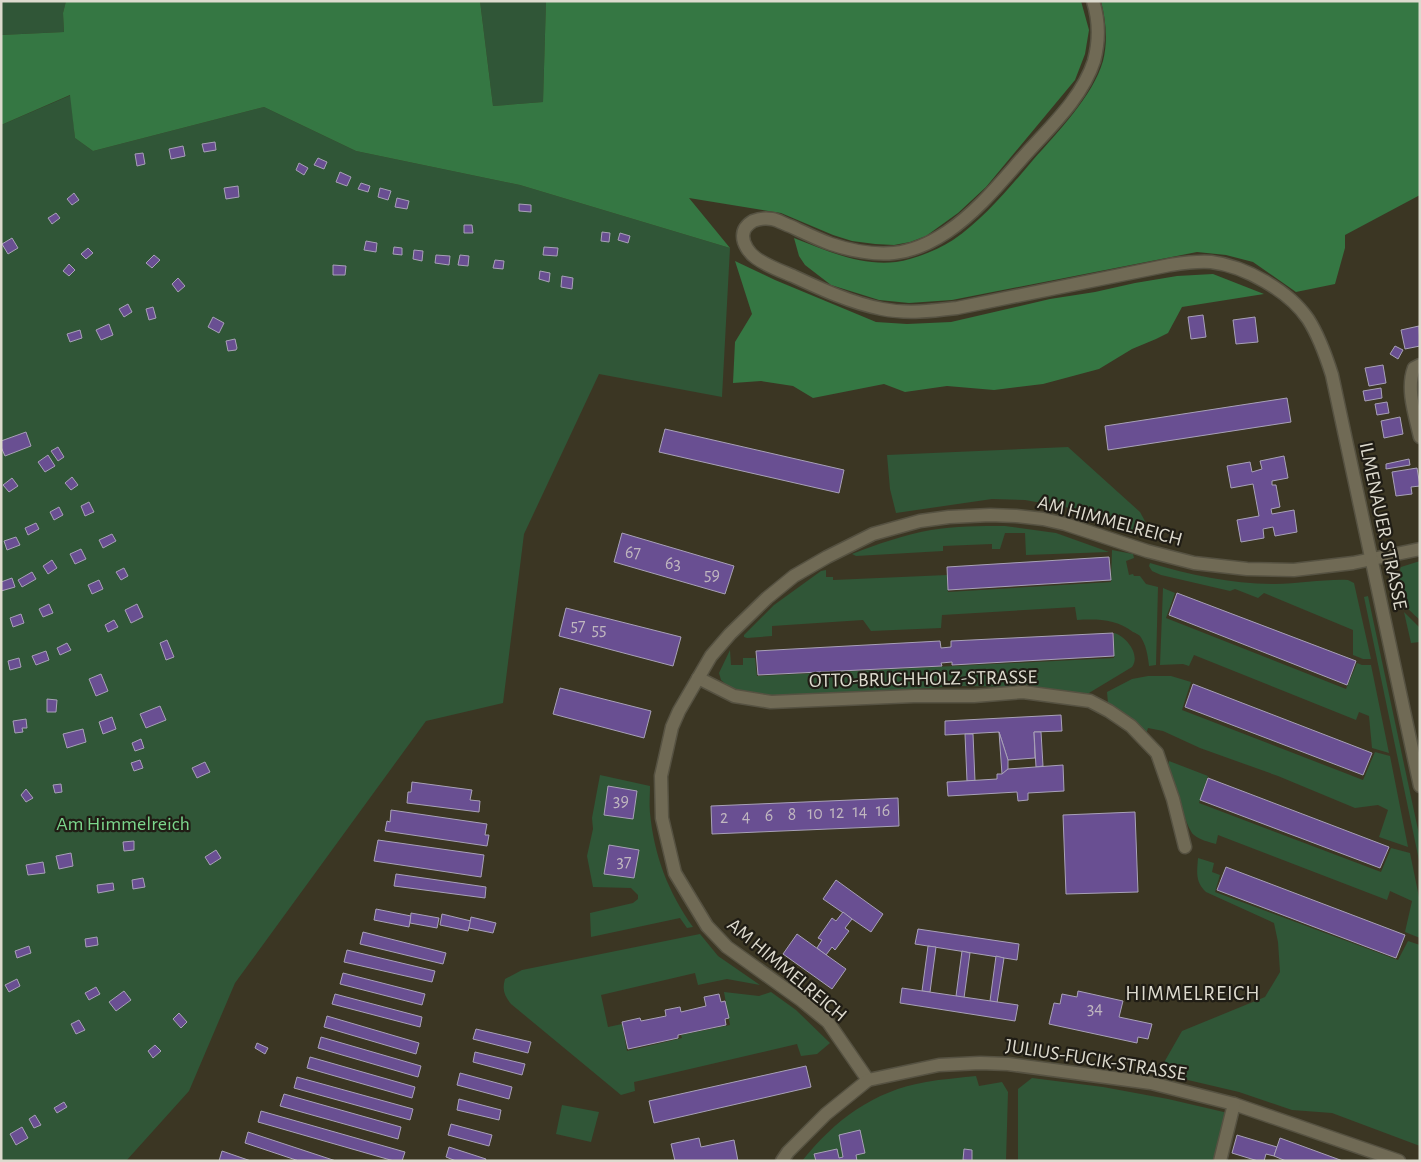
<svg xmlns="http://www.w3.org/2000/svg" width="1421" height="1162" viewBox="0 0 1421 1162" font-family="'Alegreya Sans',sans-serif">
	<rect width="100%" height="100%" fill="#3b3623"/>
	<g fill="#305637">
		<path d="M1,1H66L63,13L64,32L1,35Z"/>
		<path d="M480,1H546L543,102L493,106Z"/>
		<path d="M71,95L75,138L93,151L264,107L356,151L520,185L730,248L722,397L599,374L524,534L503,703L426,721L235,983L189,1091L126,1161H1V125Z"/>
		<path d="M1068,447L1140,512L1146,523L1144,532L1139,533L1124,529L1075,509L1025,500L992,499L896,513L890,489L887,455Z"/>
		<path d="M1005,526L1056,533L1109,552L1026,555L1025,533H1005L1000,549H992V544L943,546V551L856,556L852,554C878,544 903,535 931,530C955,526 980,526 1005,526Z"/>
		<path d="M1112,550L1133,554L1134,558L1126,561L1129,575L1133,574L1134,576H1140L1146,584L1158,587L1156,665L1149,666C1148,656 1146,644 1140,636C1139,635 1134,632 1133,632C1116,619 1098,619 1077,620L1075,607L942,615L941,628L871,631L863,620L772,626V636L747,638L744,637V635L774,605L821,571L826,570V577H833V580L947,575L948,592L1111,582Z"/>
		<path d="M1420,561V620C1404,605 1398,602 1398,579L1401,576L1400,569L1401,567Z"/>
		<path d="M1150,563C1190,575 1233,584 1275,584C1299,584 1324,579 1348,580L1354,583L1371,659H1363L1353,655V630L1264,593L1258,598L1235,589L1230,591L1161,575L1152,571L1149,566Z"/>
		<path d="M1163,588L1175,593L1166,618L1346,689L1357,663L1362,665H1371L1389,753L1372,748L1369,716L1359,712L1356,720L1194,655L1189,666L1183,664L1160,665Z"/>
		<path d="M1368,596L1420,839V865L1364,597Z"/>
		<path d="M1404,612L1420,628V642L1411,643Z"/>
		<path d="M1114,633C1126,636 1141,655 1132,667L1084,696L1060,690L1018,687L963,686L776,697L741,691L729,687L721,680L719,673L730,650L731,665H743V658H755L757,676L1114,658Z"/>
		<path d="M1148,676H1171L1191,682L1182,710L1363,780L1375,752L1390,756L1408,847L1379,837L1388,810L1378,805L1355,808L1278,776L1200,748L1163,731L1148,728L1146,734L1108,703L1107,692L1132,679Z"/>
		<path d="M1169,761L1208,776L1199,803L1381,872L1391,848L1410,853L1420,902V938L1405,932L1412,901L1390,891L1387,900L1218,835L1216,844C1209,842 1200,840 1194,835C1186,829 1173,779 1168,766Z"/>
		<path d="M600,775L650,786C650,795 649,804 650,813C654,855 668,892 693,927L687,928L680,918L591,937L590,913L633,903L638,899V895L631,888L593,887L587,856L593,829L592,818Z"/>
		<path d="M1198,858L1214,863L1212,872L1220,875L1215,892L1398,960L1408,941L1420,945V1146L1332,1113L1292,1110L1239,1092L1158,1073L1182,1031L1265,997L1280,972L1278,942L1274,923L1206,892C1195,882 1197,872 1198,858Z"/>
		<path d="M700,934L718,956L760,985L727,979L698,985L695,973L601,995L608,1027L622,1024L627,1051L682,1038L681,1035L730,1025L724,992L759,996L771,992L796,1010L830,1043L817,1054L801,1056L797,1044L634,1082L635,1091L621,1095L511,1004C504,995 502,990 505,979L522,970Z"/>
		<path d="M976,1076L979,1086L1002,1082L1008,1092L1006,1161H802C835,1120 873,1091 926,1082C942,1079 959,1078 976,1076Z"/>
		<path d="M1032,1078L1103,1087L1168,1099L1228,1113L1216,1161H1018V1089Z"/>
		<path d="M562,1105L599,1112L591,1142L556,1134Z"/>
	</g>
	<g fill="#357743">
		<path d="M66,1H480L493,106L543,102L546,1H1081L1089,30L1085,54L1075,80L986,187L958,213L926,236L910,242L894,245L875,244L852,241L833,235L781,213L689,198L730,248L520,185L356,151L264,107L93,151L75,138L70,95L1,125V35L64,32L63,13Z"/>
		<path d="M1101,1H1419L1420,195L1345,235V248L1335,284L1296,292L1253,262L1226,255L1197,252L952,300L909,303L879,300L831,285L805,265L799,256L794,238C827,251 860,266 896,262C916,259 937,250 953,240C984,219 1009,188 1033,160C1057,133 1093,96 1103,61C1108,41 1106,21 1101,1Z"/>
		<path d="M735,261L775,280L876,322L907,324L951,322L1050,299L1095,292L1135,283L1177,276L1213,274L1264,294L1182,307L1168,333L1156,339L1132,349L1099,369L1043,384L994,390L947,386L905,392L884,384L813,398L793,386L761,381L733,383L735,342L752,314Z"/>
	</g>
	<g fill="#694f92" stroke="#a8a1b7">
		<path d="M215,142L216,150L204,152L202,144Z"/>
		<path d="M183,146L185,156L171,159L169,149Z"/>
		<path d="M143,153L145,164L137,166L135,154Z"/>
		<path d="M318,158L327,162L324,169L314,165Z"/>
		<path d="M299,163L308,168L304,175L296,170Z"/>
		<path d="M340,172L351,177L347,186L336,182Z"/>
		<path d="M361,183L370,186L368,192L358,189Z"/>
		<path d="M238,186L239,197L226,199L224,188Z"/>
		<path d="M380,188L391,191L388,200L378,197Z"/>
		<path d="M74,193L79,200L72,205L67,199Z"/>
		<path d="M397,198L409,201L407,209L395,207Z"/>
		<path d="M519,204L531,205V212L519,211Z"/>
		<path d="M56,213L60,218L52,224L48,218Z"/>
		<path d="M464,225H472L473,233H464Z"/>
		<path d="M602,232L610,233L609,242L601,241Z"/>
		<path d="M620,233L630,236L628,243L618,240Z"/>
		<path d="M12,238L18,248L8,254L2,244Z"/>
		<path d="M366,241L377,243L376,252L364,250Z"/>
		<path d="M394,247L402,248V255L393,254Z"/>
		<path d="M544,247L558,248L557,256L543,255Z"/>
		<path d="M88,248L93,253L86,259L81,254Z"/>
		<path d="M414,250L423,251L422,261L413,259Z"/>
		<path d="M154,255L160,260L152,268L146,263Z"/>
		<path d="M436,255L450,256L449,265L435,263Z"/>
		<path d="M460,255L469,256L468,266L458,265Z"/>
		<path d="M495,260L504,261L503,269L493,268Z"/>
		<path d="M69,264L75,270L69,276L63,271Z"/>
		<path d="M333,265L346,266L345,275H333Z"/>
		<path d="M540,271L550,273L549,282L539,279Z"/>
		<path d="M562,276L573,278L572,289L561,287Z"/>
		<path d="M178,278L185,286L178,292L172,284Z"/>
		<path d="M128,304L132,312L124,317L119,309Z"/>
		<path d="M153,307L156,318L149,320L146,309Z"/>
		<path d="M1203,315L1206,337L1191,339L1188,317Z"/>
		<path d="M213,317L224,323L219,333L208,327Z"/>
		<path d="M1255,317L1258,342L1236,344L1233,320Z"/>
		<path d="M109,324L113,335L101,340L96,330Z"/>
		<path d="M1419,326L1420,346L1405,349L1401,330Z"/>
		<path d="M80,330L82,338L70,342L67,334Z"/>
		<path d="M235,339L237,348L236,350L228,351L226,341Z"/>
		<path d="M1395,346L1403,350L1398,359L1390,354Z"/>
		<path d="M1383,365L1386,383L1369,386L1365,368Z"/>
		<path d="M1381,388L1382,398L1365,401L1363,391Z"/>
		<path d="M1287,398L1291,422L1108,450L1105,426Z"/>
		<path d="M1387,402L1389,413L1377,415L1375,404Z"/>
		<path d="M1400,417L1403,434L1384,438L1381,421Z"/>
		<path d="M665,429L844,470L839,493L659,452Z"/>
		<path d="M26,432L31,446L5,456L1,447V441Z"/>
		<path d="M58,447L64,457L58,461L51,451Z"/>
		<path d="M48,455L55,466L45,472L38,462Z"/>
		<path d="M1284,456L1288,478L1272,481V485H1276L1280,507L1271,509L1272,514L1294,510L1297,532L1275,536L1273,527L1263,529L1264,538L1241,542L1237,520L1259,516L1253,484L1231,488L1227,466L1250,462L1252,472L1262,469L1260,461Z"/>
		<path d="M1409,459L1410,465L1386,469V464Z"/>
		<path d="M1417,468L1420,486L1411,487L1412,494L1396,496L1392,472Z"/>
		<path d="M72,477L78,485L71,490L65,483Z"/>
		<path d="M12,478L18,486L9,492L3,485Z"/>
		<path d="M89,502L94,512L85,516L81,506Z"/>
		<path d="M59,507L63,515L54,520L50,512Z"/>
		<path d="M36,523L39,529L28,535L25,528Z"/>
		<path d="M622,533L734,566L725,594L614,562Z"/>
		<path d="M112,534L116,541L103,548L99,540Z"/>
		<path d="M16,537L20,545L7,550L4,541Z"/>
		<path d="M81,549L86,559L75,564L70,554Z"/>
		<path d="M1109,557L1111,580L948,590L947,567Z"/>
		<path d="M52,560L57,568L48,574L43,566Z"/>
		<path d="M124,568L128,576L121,580L116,572Z"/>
		<path d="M32,572L36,579L22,587L18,580Z"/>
		<path d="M12,578L15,587L1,591V582Z"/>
		<path d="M99,580L103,589L92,594L88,585Z"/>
		<path d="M1177,593L1356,661L1347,685L1169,615Z"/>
		<path d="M49,604L53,613L43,617L39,609Z"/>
		<path d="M137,604L143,617L131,623L125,610Z"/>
		<path d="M566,608L681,637L673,666L559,636Z"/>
		<path d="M21,614L24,623L13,627L10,618Z"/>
		<path d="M114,620L118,627L108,632L105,625Z"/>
		<path d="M1113,633L1114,656L952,665V662L941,663L942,666L758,675L756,651L940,641L941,648L951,647V641Z"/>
		<path d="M167,640L174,657L166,660L160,643Z"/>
		<path d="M67,643L71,650L60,655L57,648Z"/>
		<path d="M46,651L49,660L36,665L32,656Z"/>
		<path d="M19,658L21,667L10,670L8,661Z"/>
		<path d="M101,674L108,691L96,696L89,679Z"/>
		<path d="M1193,684L1372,753L1363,775L1185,707Z"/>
		<path d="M560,688L651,711L644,738L553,714Z"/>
		<path d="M47,699L57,700L56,712H47Z"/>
		<path d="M160,706L166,720L146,728L140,714Z"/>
		<path d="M1061,715L1062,731L1034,732L1035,758L1008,760L999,732L945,735V721Z"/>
		<path d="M112,717L116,729L103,734L99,722Z"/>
		<path d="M26,719L27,728H22L23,732L15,733L13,721Z"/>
		<path d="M83,729L86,742L67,748L63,734Z"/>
		<path d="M999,732L1008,760V769L1002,774Z"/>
		<path d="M1034,732H1041L1043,766L1036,767Z"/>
		<path d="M965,734H973L975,781H967Z"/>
		<path d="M141,739L144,748L135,751L132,743Z"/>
		<path d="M140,760L143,768L134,771L131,763Z"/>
		<path d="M205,762L210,772L197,778L192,768Z"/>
		<path d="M1063,765L1064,791L1028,793V800L1018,801L1017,792L948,796L947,782L997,779V774H1002L1008,769Z"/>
		<path d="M1208,778L1389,847L1380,868L1200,800Z"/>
		<path d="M412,782L472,790L470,800L480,801L479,812L407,803L408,792H411Z"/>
		<path d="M61,784L62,792L55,793L53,785Z"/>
		<path d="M608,786L637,791L633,819L604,815Z"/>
		<path d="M26,789L33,798L26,802L21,795Z"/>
		<path d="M898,798L899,826L712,834L711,806Z"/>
		<path d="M391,810L487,824L485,835H489L487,846L385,831L387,821L390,822Z"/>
		<path d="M1135,812L1138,892L1066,894L1063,815Z"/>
		<path d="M378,840L484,855L481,877L374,861Z"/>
		<path d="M134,841V850L124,851L123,842Z"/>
		<path d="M609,845L639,850L634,878L604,874Z"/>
		<path d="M216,850L221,858L210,865L205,857Z"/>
		<path d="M71,853L73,866L59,869L56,856Z"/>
		<path d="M43,862L45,873L28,875L26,865Z"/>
		<path d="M1226,867L1405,935L1396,958L1217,890Z"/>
		<path d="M396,874L486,887L485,898L394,886Z"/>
		<path d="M143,878L145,887L133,889L132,880Z"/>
		<path d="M836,880L883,914L871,932L823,899Z"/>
		<path d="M113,883L114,890L98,893L97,885Z"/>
		<path d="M376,909L411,916L409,927L374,920Z"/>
		<path d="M843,912L852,919L845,928L849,931L835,950L832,947L826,955L817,948L822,940L818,938L832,918L836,921Z"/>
		<path d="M411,913L439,918L437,928L410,923Z"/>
		<path d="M442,914L471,921L468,931L440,925Z"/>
		<path d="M471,917L496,923L493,933L469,928Z"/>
		<path d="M918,929L1019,944L1017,960L915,944Z"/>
		<path d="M363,932L446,953L443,964L360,944Z"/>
		<path d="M797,934L846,969L832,989L783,954Z"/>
		<path d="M97,937L98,945L86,947L85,939Z"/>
		<path d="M29,946L31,953L17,958L15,951Z"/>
		<path d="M928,946L936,947L930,992L922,991Z"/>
		<path d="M347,950L435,971L432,982L344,962Z"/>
		<path d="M962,951L970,953L964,998L956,996Z"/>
		<path d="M996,956L1004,958L997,1003L990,1001Z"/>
		<path d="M343,973L425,994L422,1005L340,984Z"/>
		<path d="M17,979L20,986L9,992L5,985Z"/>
		<path d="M96,987L100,994L89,1000L85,993Z"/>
		<path d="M902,988L1018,1005L1015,1021L900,1003Z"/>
		<path d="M124,991L131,1000L116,1011L109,1002Z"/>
		<path d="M1078,991L1123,1001L1119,1017L1152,1024L1148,1039L1138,1037L1137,1043L1049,1024L1054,1003L1060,1004L1062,994L1077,997Z"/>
		<path d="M335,994L422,1017L420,1027L332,1004Z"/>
		<path d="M719,994L721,1002L725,1001L729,1018L725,1019L726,1025L678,1035V1038L628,1049L622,1022L640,1018L641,1021L666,1016L665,1010L680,1007L681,1012L706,1006L704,997Z"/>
		<path d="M179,1013L187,1022L181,1028L173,1019Z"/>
		<path d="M327,1016L419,1043L416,1054L324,1027Z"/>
		<path d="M79,1020L85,1030L76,1034L71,1024Z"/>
		<path d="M476,1029L531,1042L528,1053L473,1039Z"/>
		<path d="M321,1037L421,1066L418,1077L318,1048Z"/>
		<path d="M257,1043L268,1048L265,1054L255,1048Z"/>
		<path d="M155,1045L161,1051L153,1058L148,1051Z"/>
		<path d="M475,1052L525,1064L522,1075L473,1062Z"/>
		<path d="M310,1057L415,1087L412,1098L307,1068Z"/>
		<path d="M806,1066L811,1087L654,1123L649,1101Z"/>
		<path d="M460,1073L512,1087L509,1099L457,1085Z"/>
		<path d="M297,1077L413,1109L410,1120L294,1088Z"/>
		<path d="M284,1094L401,1127L398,1139L280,1106Z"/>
		<path d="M459,1099L501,1110L499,1120L457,1110Z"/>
		<path d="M64,1102L67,1107L57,1113L54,1108Z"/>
		<path d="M261,1111L405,1152L402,1161H394L258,1122Z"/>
		<path d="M35,1115L41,1125L34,1128L29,1119Z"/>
		<path d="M451,1124L492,1135L489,1146L448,1135Z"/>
		<path d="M22,1127L28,1138L16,1145L10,1134Z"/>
		<path d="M860,1130L865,1153L856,1155L857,1161H816L814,1154L837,1149L839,1158L843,1157L839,1135Z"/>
		<path d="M248,1132L336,1161H299L245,1143Z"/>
		<path d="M1237,1135L1277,1147L1274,1156L1266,1154L1264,1161H1258L1232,1153Z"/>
		<path d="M699,1138L701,1147L734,1140L738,1161H675L671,1144Z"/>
		<path d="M1280,1138L1343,1161H1286L1274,1156Z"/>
		<path d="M449,1147L486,1159L485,1161H456L446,1157Z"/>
		<path d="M964,1149L972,1150V1161L963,1160Z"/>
		<path d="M222,1151L251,1161H219Z"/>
	</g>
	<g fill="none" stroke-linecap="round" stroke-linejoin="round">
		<defs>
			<g id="minor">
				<path d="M1420,365L1414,368C1406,389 1415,415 1420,437"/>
				<path d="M698,678L734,696L771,702L914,696H974L1023,692L1090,701L1109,711L1131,726L1157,753L1173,799L1185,847"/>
				<path d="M868,1080L828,1022L801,1000L727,947L707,926L675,873L662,818L661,776L672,727L679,711L711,656L730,634L767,598L794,576L827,557L873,534L920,521L949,517L990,515L1016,516L1043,519L1065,524L1147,551L1194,563L1247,569L1294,570L1353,563L1420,549"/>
				<path d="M782,1161L788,1152L826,1114L868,1080L939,1065L980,1063L1008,1064L1151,1083L1234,1104L1399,1161"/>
				<path d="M1220,1161L1234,1104"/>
			</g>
			<path id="secondary" d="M1093,1C1099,20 1099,42 1094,61C1082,98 1050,127 1025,155C1001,182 977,212 947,232C932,242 913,251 894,253C873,255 852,251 831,244C817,239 803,232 790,226C784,224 778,220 772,219C766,218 758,219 753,221C748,224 743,229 743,236C743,244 749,253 756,258C767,266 781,271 793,276C821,289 851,303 882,309C907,314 932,311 957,308L1170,265C1183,263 1198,261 1211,262C1245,266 1289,291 1308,319C1319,336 1326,356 1332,375L1420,786"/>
		</defs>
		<use href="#minor" stroke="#565242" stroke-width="15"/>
		<use href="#secondary" stroke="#565242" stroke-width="15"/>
		<use href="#minor" stroke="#706a55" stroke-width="12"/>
		<use href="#secondary" stroke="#706a55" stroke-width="12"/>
	</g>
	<g text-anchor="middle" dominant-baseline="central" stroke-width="4.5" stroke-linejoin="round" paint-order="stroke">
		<g font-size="18" fill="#c0b7bf">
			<text x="633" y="553">67</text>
			<text x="673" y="564">63</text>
			<text x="712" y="575">59</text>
			<text x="578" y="626">57</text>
			<text x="599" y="630">55</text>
			<text x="621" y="801">39</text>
			<text x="883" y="811">16</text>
			<text x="860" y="812">14</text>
			<text x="837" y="813">12</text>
			<text x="815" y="814">10</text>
			<text x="792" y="815">8</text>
			<text x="769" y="816">6</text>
			<text x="746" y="817">4</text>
			<text x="724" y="818">2</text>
			<text x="624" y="862">37</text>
			<text x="1095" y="1009">34</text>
		</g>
		<g font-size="20" fill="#dddace" stroke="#201d15">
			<text transform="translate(1110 521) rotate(15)">AM HIMMELREICH</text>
			<text transform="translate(1383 526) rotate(78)">ILMENAUER STRASSE</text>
			<text transform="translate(923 679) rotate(-1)">OTTO-BRUCHHOLZ-STRASSE</text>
			<text transform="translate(787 970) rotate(40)">AM HIMMELREICH</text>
			<text transform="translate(1096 1060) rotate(9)">JULIUS-FUCIK-STRASSE</text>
		</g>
		<g font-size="20" fill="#7cd68c" stroke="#201d15">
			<text x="123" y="824">Am Himmelreich</text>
		</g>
		<g font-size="21" letter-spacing="1" fill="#dddace" stroke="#201d15">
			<text x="1193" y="993">HIMMELREICH</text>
		</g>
	</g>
	<rect width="1421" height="1162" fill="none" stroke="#dddace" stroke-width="5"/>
</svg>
